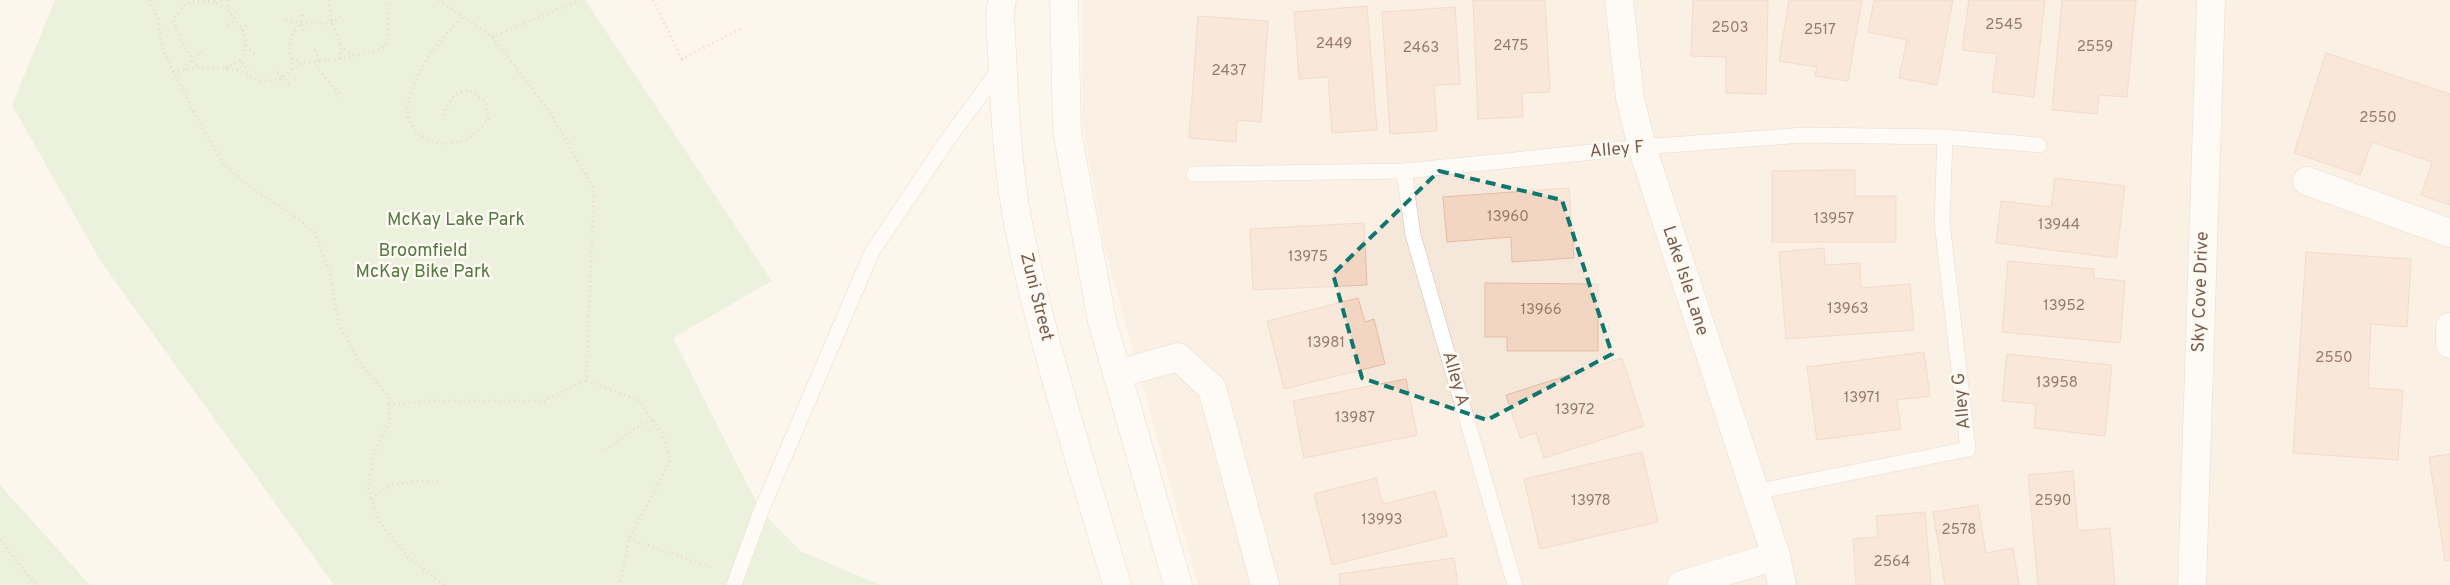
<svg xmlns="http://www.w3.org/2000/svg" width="2450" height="585" viewBox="0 0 2450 585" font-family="Overpass,sans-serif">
	<rect width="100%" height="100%" fill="#fdf6ec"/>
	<path fill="#f5e8da" d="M1083,0H2450V585H1198L1106,253L1082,121Z"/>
	<g fill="#d8ecc9">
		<path d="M55,0H585L772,281L673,338L761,511L802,552L881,585H334L101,262L12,105Z"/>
		<path d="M0,485L90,585H0Z"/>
	</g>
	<g fill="#f3d5c3" stroke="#e6bba3">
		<path d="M1473,0H1545L1550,92L1522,93L1523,117L1478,119Z"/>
		<path d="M1693,0H1768L1766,94L1726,93V57L1691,56Z"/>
		<path d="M1789,0H1862L1848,81L1815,76L1817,67L1779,61Z"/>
		<path d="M1874,0H1953L1937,85L1899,78L1907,40L1868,32Z"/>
		<path d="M1969,0H2045L2034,97L1992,92L1997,54L1962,50Z"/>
		<path d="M2062,0H2136L2127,97L2099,95L2097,114L2052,110Z"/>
		<path d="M1367,6L1377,130L1332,133L1328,77L1299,79L1294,12Z"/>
		<path d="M1455,7L1460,84L1434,85L1437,131L1390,134L1382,12Z"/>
		<path d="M1198,16L1268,21L1261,122L1237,120L1236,142L1189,138Z"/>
		<path d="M2326,53L2450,94V205L2421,195L2432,162L2372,142L2360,175L2294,153Z"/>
		<path d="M1855,170V196H1896V242H1772V171Z"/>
		<path d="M2055,178L2125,186L2116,258L1996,243L2001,201L2051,207Z"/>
		<path d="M1569,188L1574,258L1512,262L1511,237L1447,242L1443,197Z"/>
		<path d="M1364,223L1367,285L1253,290L1250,229Z"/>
		<path d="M1824,248L1825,265L1860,263L1861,288L1910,284L1914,330L1786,339L1779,252Z"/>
		<path d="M2306,252L2411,259L2407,327L2371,324L2368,388L2403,390L2398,460L2293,453Z"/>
		<path d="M2008,261L2094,269V278L2125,281L2120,343L2002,332Z"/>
		<path d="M1485,283L1598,284V351H1507V337H1485Z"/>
		<path d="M1358,298L1365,322L1374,319L1385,364L1284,389L1267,321Z"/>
		<path d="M1924,352L1930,396L1897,400L1901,429L1817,440L1807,367Z"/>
		<path d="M2007,354L2112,365L2105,436L2034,428L2036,404L2002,401Z"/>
		<path d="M1622,358L1644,426L1544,458L1536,433L1520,438L1506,395Z"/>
		<path d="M1406,379L1417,435L1304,458L1293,401Z"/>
		<path d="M1642,452L1658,522L1540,549L1524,479Z"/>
		<path d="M2450,454V560L2445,561L2429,457Z"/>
		<path d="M2073,471L2078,531L2110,528L2115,585H2038L2028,475Z"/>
		<path d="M1376,478L1383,504L1435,491L1447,536L1332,565L1314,494Z"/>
		<path d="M1978,505L1986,553L2013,548L2019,585H1945L1933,512Z"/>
		<path d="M1925,512L1931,585H1856L1853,539L1878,537L1876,516Z"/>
		<path d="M1454,558L1458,585H1340L1339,574Z"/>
	</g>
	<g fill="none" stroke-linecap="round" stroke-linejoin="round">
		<defs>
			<g id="lane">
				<path d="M1404,171L1413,235L1515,585"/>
				<path d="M1194,174L1404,171L1642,147L1804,135L1945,137L2039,145"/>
				<path d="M1755,492L1968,449L1942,222L1945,137"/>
				<path d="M734,585L761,511L872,252L944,145L1001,67"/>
			</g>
			<g id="street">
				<path d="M1619,0L1630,98L1642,147L1776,556L1782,585"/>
				<path d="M2307,181L2450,233"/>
				<path d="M2450,327V344"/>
				<path d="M1117,374L1178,357L1212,388L1265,585"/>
				<path d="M1681,585L1776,556"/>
				<path d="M2192,585L2211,0"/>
			</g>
			<g id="secondary">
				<path d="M1002,0L1000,15C1004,84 1005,154 1018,223C1042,345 1082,465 1117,585"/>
				<path d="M1064,0L1067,131L1102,321L1178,585"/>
			</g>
		</defs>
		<use href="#lane" stroke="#d1beb0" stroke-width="16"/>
		<use href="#street" stroke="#d1beb0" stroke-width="29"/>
		<use href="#secondary" stroke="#d6c0b0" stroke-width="29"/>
		<g stroke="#d9b8a5" stroke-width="3" stroke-dasharray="1 4" stroke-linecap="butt">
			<path d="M150,0L158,20L162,48L191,107L224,165L255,191L287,210L315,233L330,274L339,324L360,363L388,396L390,421L374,454L368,488L380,523L408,557L444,585"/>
			<path d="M221,0L214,2L228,10"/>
			<path d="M228,0V10C244,30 250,35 241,60"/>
			<path d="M329,0L332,23L342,47"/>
			<path d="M439,0L492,37L549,111L594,189L586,380L638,400L663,435L670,461L629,539L620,585"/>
			<path d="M653,0L682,59L740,29"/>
			<path d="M231,14L238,10"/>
			<path d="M302,15L301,23L305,34"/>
			<path d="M286,20L300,23"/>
			<path d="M228,25L235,20"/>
			<path d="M241,29L249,25"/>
			<path d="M492,37L580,0"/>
			<path d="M246,46L256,55"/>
			<path d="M314,50L320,60"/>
			<path d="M202,51L192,59L180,39L173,19L186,3L201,1L214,2"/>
			<path d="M292,59C285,47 292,32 301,23H332L340,17"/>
			<path d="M339,59L342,47L354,55"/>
			<path d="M315,61L318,69L342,97"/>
			<path d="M226,68L241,60L249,74"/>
			<path d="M274,69L289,84"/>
			<path d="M291,69L292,59L302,62"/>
			<path d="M185,70L192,59L199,67"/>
			<path d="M173,72L199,67L224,68L237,70L260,81L278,80L302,63L334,60L382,49L388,38L389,4L387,0"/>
			<path d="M443,115C449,102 452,93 468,90L485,101L488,119C481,128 473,138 461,141C441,148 413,139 408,116C403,85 441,37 462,17"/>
			<path d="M389,405L425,401H544L586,380"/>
			<path d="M605,450L642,424L652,420"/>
			<path d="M371,498L391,485L420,481L442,482"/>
			<path d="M629,539L711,567"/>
			<path d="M0,540L36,585"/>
		</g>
		<use href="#lane" stroke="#fff" stroke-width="15"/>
		<use href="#street" stroke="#fff" stroke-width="28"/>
		<use href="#secondary" stroke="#fff" stroke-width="28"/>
	</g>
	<path d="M0 0H2450V585H0ZM1439,171L1562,200L1612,354L1487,420L1362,378L1333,274Z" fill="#fdf6ec" fill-opacity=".55" fill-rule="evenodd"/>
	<path fill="none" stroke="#0f766e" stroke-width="4" stroke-dasharray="10 6" stroke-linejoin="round" d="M1439,171L1562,200L1612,354L1487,420L1362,378L1333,274Z"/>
	<g text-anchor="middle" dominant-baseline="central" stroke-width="5" stroke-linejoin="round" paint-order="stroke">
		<g font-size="15" fill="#987a6a">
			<text x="2004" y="25">2545</text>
			<text x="1730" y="28">2503</text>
			<text x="1820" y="30">2517</text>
			<text x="1334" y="44">2449</text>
			<text x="1511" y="46">2475</text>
			<text x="2095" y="47">2559</text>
			<text x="1421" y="48">2463</text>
			<text x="1229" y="71">2437</text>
			<text x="2378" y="118">2550</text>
			<text x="1508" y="217">13960</text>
			<text x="1834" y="219">13957</text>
			<text x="2059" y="225">13944</text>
			<text x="1308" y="257">13975</text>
			<text x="2064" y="306">13952</text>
			<text x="1848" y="309">13963</text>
			<text x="1541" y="310">13966</text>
			<text x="1326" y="343">13981</text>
			<text x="2334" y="358">2550</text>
			<text x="2057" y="383">13958</text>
			<text x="1862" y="398">13971</text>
			<text x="1575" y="410">13972</text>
			<text x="1355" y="418">13987</text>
			<text x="1591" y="501">13978</text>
			<text x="2053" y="501">2590</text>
			<text x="1382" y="520">13993</text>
			<text x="1959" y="530">2578</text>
			<text x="1892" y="562">2564</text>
		</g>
		<g font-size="18" fill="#7a5c4d" stroke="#fffaf3">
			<text transform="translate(1617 150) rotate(-5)">Alley F</text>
			<text transform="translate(1685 281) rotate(72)">Lake Isle Lane</text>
			<text transform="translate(2201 292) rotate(-88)">Sky Cove Drive</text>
			<text transform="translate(1036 297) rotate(76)">Zuni Street</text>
			<text transform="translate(1455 379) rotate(74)">Alley A</text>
			<text transform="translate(1962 401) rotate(-96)">Alley G</text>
		</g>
		<g font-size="18" fill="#537a41" stroke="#fffaf3">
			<text x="456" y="220">McKay Lake Park</text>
			<text x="423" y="251">Broomfield<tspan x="423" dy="21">McKay Bike Park</tspan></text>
		</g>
	</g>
</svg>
